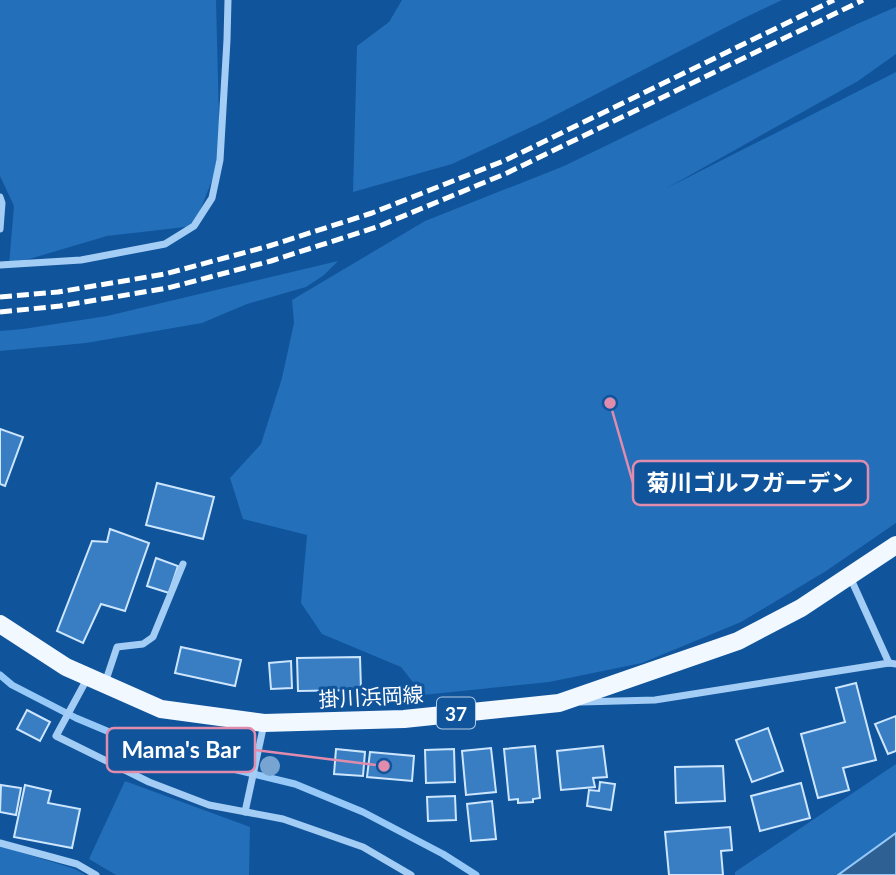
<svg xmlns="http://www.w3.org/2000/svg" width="896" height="875" viewBox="0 0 896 875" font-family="Lato,'Noto Sans JP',sans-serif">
	<rect width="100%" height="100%" fill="#10549c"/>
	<g fill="#236fba">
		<path d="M0,0H216L220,160L194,226L107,236L9,265L14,206L0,176Z"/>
		<path d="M402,0H782L742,19L542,122L452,164L353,192L357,46L389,22Z"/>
		<path d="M896,7V54L858,81L667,188L896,72V523L826,571L741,622L642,663L549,682L423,695L401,667L322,634L301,603L307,535L243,519L230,478L261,444L282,378L294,323L292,300L425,221L564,166L857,24Z"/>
		<path d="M338,261L324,275L306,287L247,304L202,323L86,343L0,351V331L23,329L107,316Z"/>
		<path d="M896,764V833L838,875H735V872Z"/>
		<path d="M125,781L250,827L249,875H116L89,859Z"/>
		<path d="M0,846L75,869L85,875H0Z"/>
	</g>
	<path fill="#2e6094" stroke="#96c9f8" stroke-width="2" d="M896,833V875H838Z"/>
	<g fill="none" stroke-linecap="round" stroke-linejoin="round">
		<path stroke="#96c9f8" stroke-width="7" d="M0,675L12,685L76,718L150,749L295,784L363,812L443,854L476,875"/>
	</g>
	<g fill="#397ec3" stroke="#cde6fe" stroke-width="2">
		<path d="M0,429L23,437L5,486L0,484Z"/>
		<path d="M157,483L214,497L203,539L146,525Z"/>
		<path d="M110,529L149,543L125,611L101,604L83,643L57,631L92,541L107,542Z"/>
		<path d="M156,558L178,566L169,593L147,586Z"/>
		<path d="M181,647L241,660L235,686L175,673Z"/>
		<path d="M360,657L361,690L298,691L297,658Z"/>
		<path d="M291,661L292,688L271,689L269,663Z"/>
		<path d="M856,683L876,760L843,768L849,790L818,798L801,734L845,722L836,688Z"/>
		<path d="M27,710L50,722L40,741L17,729Z"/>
		<path d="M896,716V751L888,754L875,724Z"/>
		<path d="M768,728L783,771L752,782L736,740Z"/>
		<path d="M535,746L540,798L533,799V802L518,803V799L509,800L504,749Z"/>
		<path d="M603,746L607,777L593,778L595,787L561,790L557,751Z"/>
		<path d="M491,748L496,792L466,795L462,751Z"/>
		<path d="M336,749L365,752L363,776L334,774Z"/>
		<path d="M454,749L455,782L426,783L425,750Z"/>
		<path d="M370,752L414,756L412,781L367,777Z"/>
		<path d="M723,766L725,801L676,803L675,767Z"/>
		<path d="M600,782L615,784L611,810L587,806L589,790L599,791Z"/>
		<path d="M801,783L810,818L760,831L751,796Z"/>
		<path d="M1,785L21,788L16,815L0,812Z"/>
		<path d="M25,785L51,791L48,803L80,809L72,848L14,837Z"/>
		<path d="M455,796L456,820L428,821L427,797Z"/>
		<path d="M492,801L496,839L471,841L467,804Z"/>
		<path d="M730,827L732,850L721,851L723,875H669L665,832Z"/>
	</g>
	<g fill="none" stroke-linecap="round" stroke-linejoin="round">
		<g stroke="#a4cdf5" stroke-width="7">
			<path d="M0,197L2,203L0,229"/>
			<path d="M0,265L81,260L165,244L194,226L212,198L220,160L227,40L228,0"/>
			<path d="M850,577L889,663"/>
			<path d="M88,677L56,736L149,782L209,805L283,819L363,847L411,875"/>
			<path d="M105,683L117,647L143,644L153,637L183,564"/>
			<path d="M581,702L655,700L889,663L896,664"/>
			<path d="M245,812L264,724"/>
			<path d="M0,843L77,864L96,875"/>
		</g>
		<path stroke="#f2f8ff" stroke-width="18" d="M0,624L66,667L161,709L264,723L404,719L559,703L738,641L801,608L896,545"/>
		<g stroke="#fff" stroke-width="5" stroke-dasharray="12 5" stroke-linecap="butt">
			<path d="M0,297L58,292L165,274L269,246L372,213L506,160L834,0"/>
			<path d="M0,312L60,306L168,288L271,261L377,227L507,173L863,0"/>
		</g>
	</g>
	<circle fill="#78a4d2" cx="270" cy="766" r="10"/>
	<g text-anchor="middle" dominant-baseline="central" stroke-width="6" stroke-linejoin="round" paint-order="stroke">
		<rect fill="#10549c" stroke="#b7cce1" stroke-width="2" x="437" y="697.5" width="38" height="31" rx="5"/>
		<g font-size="19" font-weight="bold" fill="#fff">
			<text x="456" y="713">37</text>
		</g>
		<g font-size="21" fill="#fff" stroke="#10549c">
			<text transform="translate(371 696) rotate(-3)">掛川浜岡線</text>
		</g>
	</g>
	<path fill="none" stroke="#e08cad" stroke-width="2.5" d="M610 403L633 483M384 766L255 750"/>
	<g fill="#e08cad" stroke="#10549c" stroke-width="2.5">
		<circle cx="610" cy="403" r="7"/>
		<circle cx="384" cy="766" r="7"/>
	</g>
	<g fill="#10549c" stroke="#e08cad" stroke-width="2.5">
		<rect x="633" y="461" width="235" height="44" rx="7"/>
		<rect x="107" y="728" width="148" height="44" rx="7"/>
	</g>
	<g font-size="23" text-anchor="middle" font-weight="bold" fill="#fff">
		<text x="750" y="491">菊川ゴルフガーデン</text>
		<text x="181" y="758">Mama's Bar</text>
	</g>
</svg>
